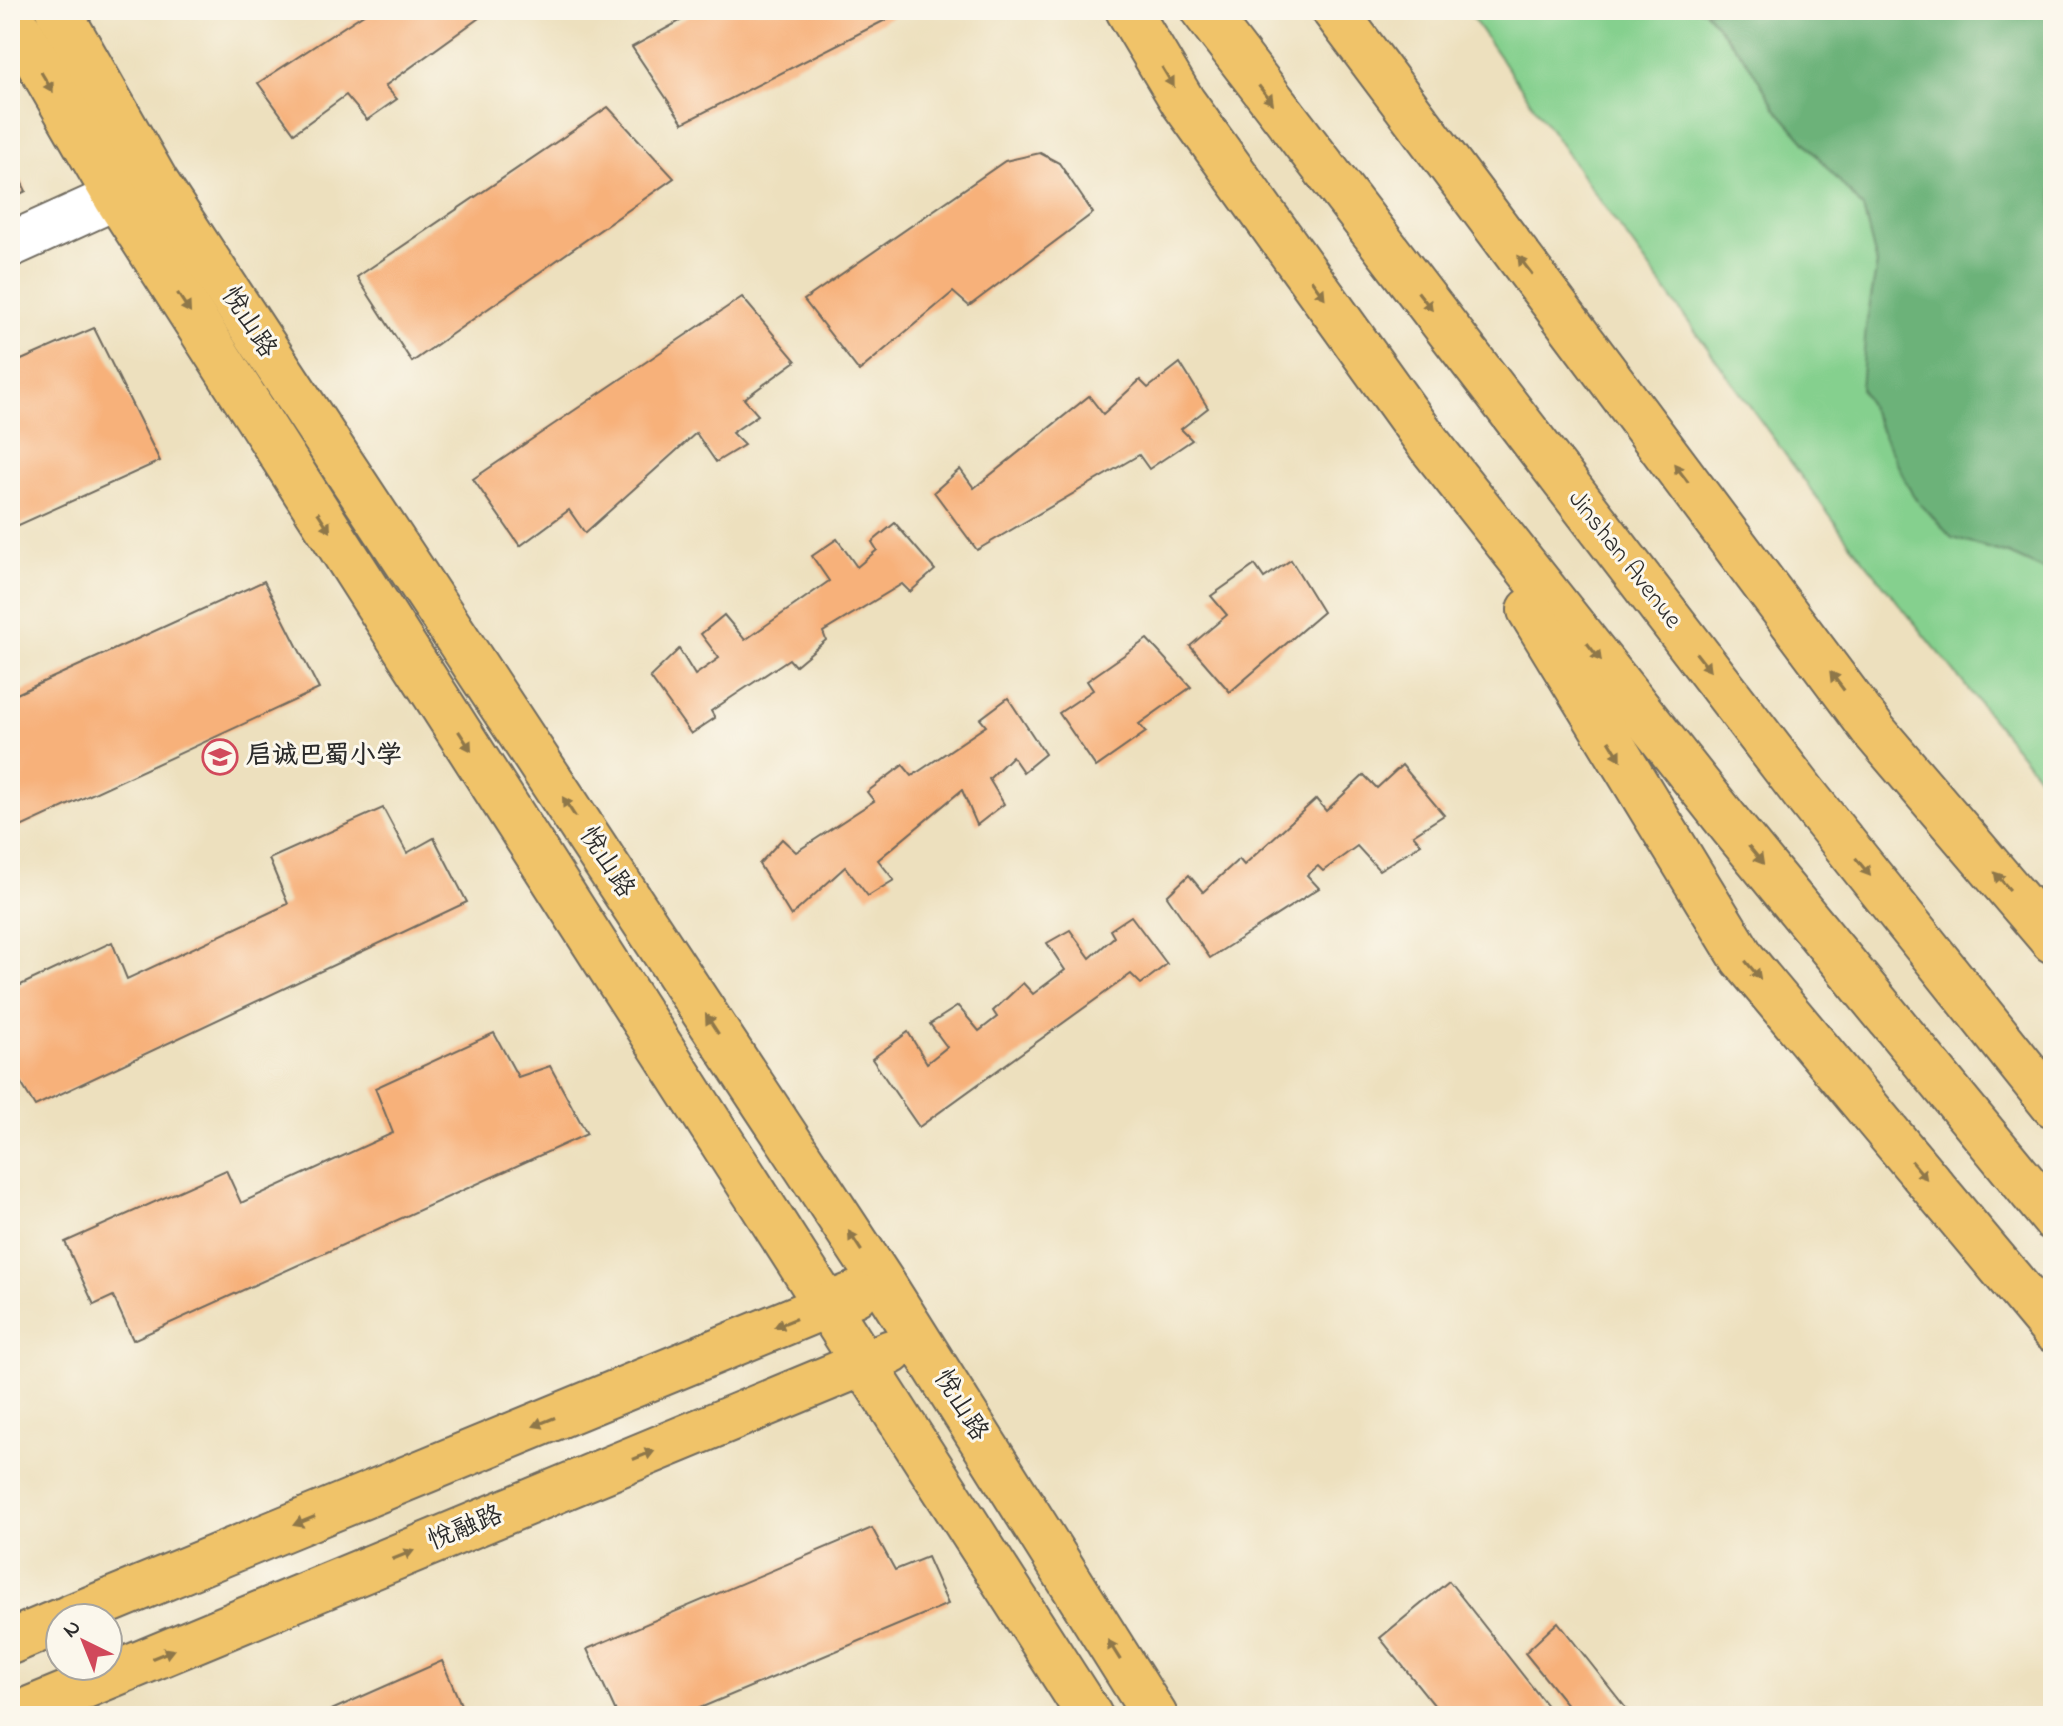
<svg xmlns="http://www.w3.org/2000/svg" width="2063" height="1726" viewBox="0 0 2063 1726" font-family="'Indie Flower','LXGW WenKai TC',sans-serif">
	<rect width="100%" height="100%" fill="#fbf7ec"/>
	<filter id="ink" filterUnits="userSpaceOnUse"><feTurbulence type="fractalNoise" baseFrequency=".0125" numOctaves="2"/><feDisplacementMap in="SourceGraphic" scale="16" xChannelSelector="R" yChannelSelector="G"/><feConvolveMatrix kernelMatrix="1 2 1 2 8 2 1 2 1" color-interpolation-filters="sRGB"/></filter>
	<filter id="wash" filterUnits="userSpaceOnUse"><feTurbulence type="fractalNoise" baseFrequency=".006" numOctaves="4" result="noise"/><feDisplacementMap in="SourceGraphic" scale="32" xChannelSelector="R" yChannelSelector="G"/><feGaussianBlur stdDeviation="1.8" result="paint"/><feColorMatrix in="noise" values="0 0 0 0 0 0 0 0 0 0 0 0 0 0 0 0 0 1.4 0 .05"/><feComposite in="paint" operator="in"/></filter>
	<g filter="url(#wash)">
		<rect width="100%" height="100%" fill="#ede0be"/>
		<path fill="#85d08e" stroke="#587e5c" stroke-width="2" d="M1467,10H1704L1748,62L1776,109L1863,208L1877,264L1866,327L1952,538L2009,554L2053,574V794L1849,542L1591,188Z"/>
		<path fill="#6cb279" stroke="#4c6e52" stroke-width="2" d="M1704,10H2053V574L2009,554L1952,538L1913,496L1861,389L1866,327L1877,264L1863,208L1776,109L1748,62Z"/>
		<g id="blocks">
			<g fill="#f7b17a">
				<path d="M370,10H490L385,86L397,99L367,120L346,95L294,133L258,83Z"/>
				<path d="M700,10H905L683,123L632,47Z"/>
				<path d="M608,107L674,178L412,362L357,277Z"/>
				<path d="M1040,153L1059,163L1093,213L969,306L953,292L859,371L804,300L1005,161Z"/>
				<path d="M10,160L26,191L10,199Z"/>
				<path d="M742,297L796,361L744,399L758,415L732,433L744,445L716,462L696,433L585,533L569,510L520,546L473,479Z"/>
				<path d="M94,328L160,461L10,529V365Z"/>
				<path d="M1180,363L1208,408L1181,429L1192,440L1149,469L1139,455L977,550L934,492L960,469L974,488L1089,396L1103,414L1140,380L1148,388Z"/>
				<path d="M895,523L935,570L910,592L902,584L823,632L826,640L795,666L789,659L711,711L715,718L691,734L650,677L679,649L695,675L719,658L701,634L724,615L745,640L829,581L812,556L837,539L857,567L877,550L872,542Z"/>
				<path d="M1291,560L1323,612L1230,692L1190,646L1227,615L1211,596L1255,565L1264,578Z"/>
				<path d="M264,581L319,689L10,832V697Z"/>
				<path d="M1147,639L1191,687L1139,724L1146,732L1096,767L1059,713L1093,690L1087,681Z"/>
				<path d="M1008,698L1045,754L1023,772L1012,756L989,779L1004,804L977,825L962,790L878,860L894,880L868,896L845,867L791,916L759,864L782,839L796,852L874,801L867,792L903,765L912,776L986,726L980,719Z"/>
				<path d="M1402,765L1444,815L1413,835L1421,844L1379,870L1357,846L1323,871L1318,866L1307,875L1319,888L1210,958L1167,896L1189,875L1203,892L1239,859L1244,865L1316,799L1326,811L1364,775L1377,788Z"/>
				<path d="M383,808L407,853L434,838L467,902L35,1106L10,1065V990L112,942L127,979L288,904L269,859Z"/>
				<path d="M1131,916L1167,964L1141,984L1131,974L919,1127L872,1059L908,1032L927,1063L947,1047L930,1024L958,1006L979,1031L997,1017L993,1011L1023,983L1033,994L1065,970L1047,943L1070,930L1090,958L1114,937L1110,930Z"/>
				<path d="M494,1033L518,1077L550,1066L587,1134L133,1340L113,1296L94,1305L65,1242L226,1170L241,1203L393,1133L375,1088Z"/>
				<path d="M872,1528L895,1570L927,1557L948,1604L681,1716H618L587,1649Z"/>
				<path d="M1449,1581L1555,1716H1443L1380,1638Z"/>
				<path d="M1558,1622L1632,1716H1576L1525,1653Z"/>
				<path d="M442,1661L466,1716H318Z"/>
			</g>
		</g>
	</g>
	<g filter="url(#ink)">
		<use href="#blocks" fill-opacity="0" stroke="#6f6a5e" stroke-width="2"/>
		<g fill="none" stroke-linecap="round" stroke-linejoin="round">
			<defs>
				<path id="minor" d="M10,245L116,197"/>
				<g id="major">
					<path d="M58,10L156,182L882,1282L1155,1716"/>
					<path d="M10,14L116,197L1090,1716"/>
					<path d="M68,1618L855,1294"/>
					<path d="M10,1642L60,1621"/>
					<path d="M13,1716L891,1352"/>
				</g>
				<g id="highway">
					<path d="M1128,10L1183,102L1429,444L1732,827L2053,1218"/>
					<path d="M1203,10L1803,792L2053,1105"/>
					<path d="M1334,10L1874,731L2053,941"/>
					<path d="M1530,610L1743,959L2053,1330"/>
				</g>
			</defs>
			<use href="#minor" stroke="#6f6a5e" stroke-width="48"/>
			<use href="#major" stroke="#6f6a5e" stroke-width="48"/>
			<use href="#highway" stroke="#6f6a5e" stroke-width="48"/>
			<use href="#minor" stroke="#fff" stroke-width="44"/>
			<use href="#major" stroke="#f0c369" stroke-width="44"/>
			<use href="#highway" stroke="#f0c369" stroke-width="44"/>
		</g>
		<defs><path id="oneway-solid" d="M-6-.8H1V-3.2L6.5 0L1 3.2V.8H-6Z" transform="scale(2)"/></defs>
		<g fill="#8e774a">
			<use href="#oneway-solid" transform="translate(1168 77) rotate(59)"/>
			<use href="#oneway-solid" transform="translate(47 82) rotate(59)"/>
			<use href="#oneway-solid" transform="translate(1266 95) rotate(52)"/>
			<use href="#oneway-solid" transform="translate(1525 265) rotate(-127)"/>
			<use href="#oneway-solid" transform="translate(1318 289) rotate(54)"/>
			<use href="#oneway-solid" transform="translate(1425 301) rotate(52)"/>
			<use href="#oneway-solid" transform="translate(184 303) rotate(57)"/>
			<use href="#oneway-solid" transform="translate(1681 473) rotate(-127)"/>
			<use href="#oneway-solid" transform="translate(324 522) rotate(57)"/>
			<use href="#oneway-solid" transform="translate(1594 652) rotate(52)"/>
			<use href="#oneway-solid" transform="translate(1703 662) rotate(52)"/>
			<use href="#oneway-solid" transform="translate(1837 681) rotate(-127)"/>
			<use href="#oneway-solid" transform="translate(465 741) rotate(57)"/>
			<use href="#oneway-solid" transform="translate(1615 750) rotate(59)"/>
			<use href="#oneway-solid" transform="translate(569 807) rotate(-123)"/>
			<use href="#oneway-solid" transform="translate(1756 855) rotate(51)"/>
			<use href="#oneway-solid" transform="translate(1863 867) rotate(51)"/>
			<use href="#oneway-solid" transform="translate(2002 881) rotate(-131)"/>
			<use href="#oneway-solid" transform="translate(1753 970) rotate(50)"/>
			<use href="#oneway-solid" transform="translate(712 1024) rotate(-123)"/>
			<use href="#oneway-solid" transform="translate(1919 1170) rotate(50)"/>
			<use href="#oneway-solid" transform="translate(855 1241) rotate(-123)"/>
			<use href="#oneway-solid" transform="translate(785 1323) rotate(158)"/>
			<use href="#oneway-solid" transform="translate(544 1422) rotate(158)"/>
			<use href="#oneway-solid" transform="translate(644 1455) rotate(-22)"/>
			<use href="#oneway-solid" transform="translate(304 1521) rotate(158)"/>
			<use href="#oneway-solid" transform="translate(403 1555) rotate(-22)"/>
			<use href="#oneway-solid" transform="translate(1114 1650) rotate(-122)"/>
			<use href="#oneway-solid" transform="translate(163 1654) rotate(-22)"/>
		</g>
	</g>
	<defs>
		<symbol id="school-ring" viewBox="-11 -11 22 22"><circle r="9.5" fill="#fbf7ec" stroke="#d1495b" stroke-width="1.5"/><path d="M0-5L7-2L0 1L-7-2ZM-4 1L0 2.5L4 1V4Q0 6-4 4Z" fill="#d1495b"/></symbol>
	</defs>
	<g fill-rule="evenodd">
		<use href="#school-ring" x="200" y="737" width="40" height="40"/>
	</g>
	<g text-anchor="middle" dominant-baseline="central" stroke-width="6" stroke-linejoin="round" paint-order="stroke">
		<g font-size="26" fill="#2b2b2b" stroke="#fbf7ec">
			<text transform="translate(248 323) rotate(57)">悦山路</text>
			<text transform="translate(1624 560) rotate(52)">Jinshan Avenue</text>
			<text transform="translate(606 863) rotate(57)">悦山路</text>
			<text transform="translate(960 1406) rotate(58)">悦山路</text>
			<text transform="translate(466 1529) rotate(-22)">悦融路</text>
		</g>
		<g font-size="26" font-weight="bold" fill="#2b2b2b" stroke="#fbf7ec" text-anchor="start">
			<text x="246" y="757">启诚巴蜀小学</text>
		</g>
	</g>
	<rect width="2063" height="1726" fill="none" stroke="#fbf7ec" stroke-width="40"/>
	<g transform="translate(84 1642) rotate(317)"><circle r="38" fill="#fbf7ec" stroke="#a8a59f" stroke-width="2"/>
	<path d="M0-6L14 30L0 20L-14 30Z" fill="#d1495b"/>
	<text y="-12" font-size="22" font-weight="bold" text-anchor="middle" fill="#2b2b2b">N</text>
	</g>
</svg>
